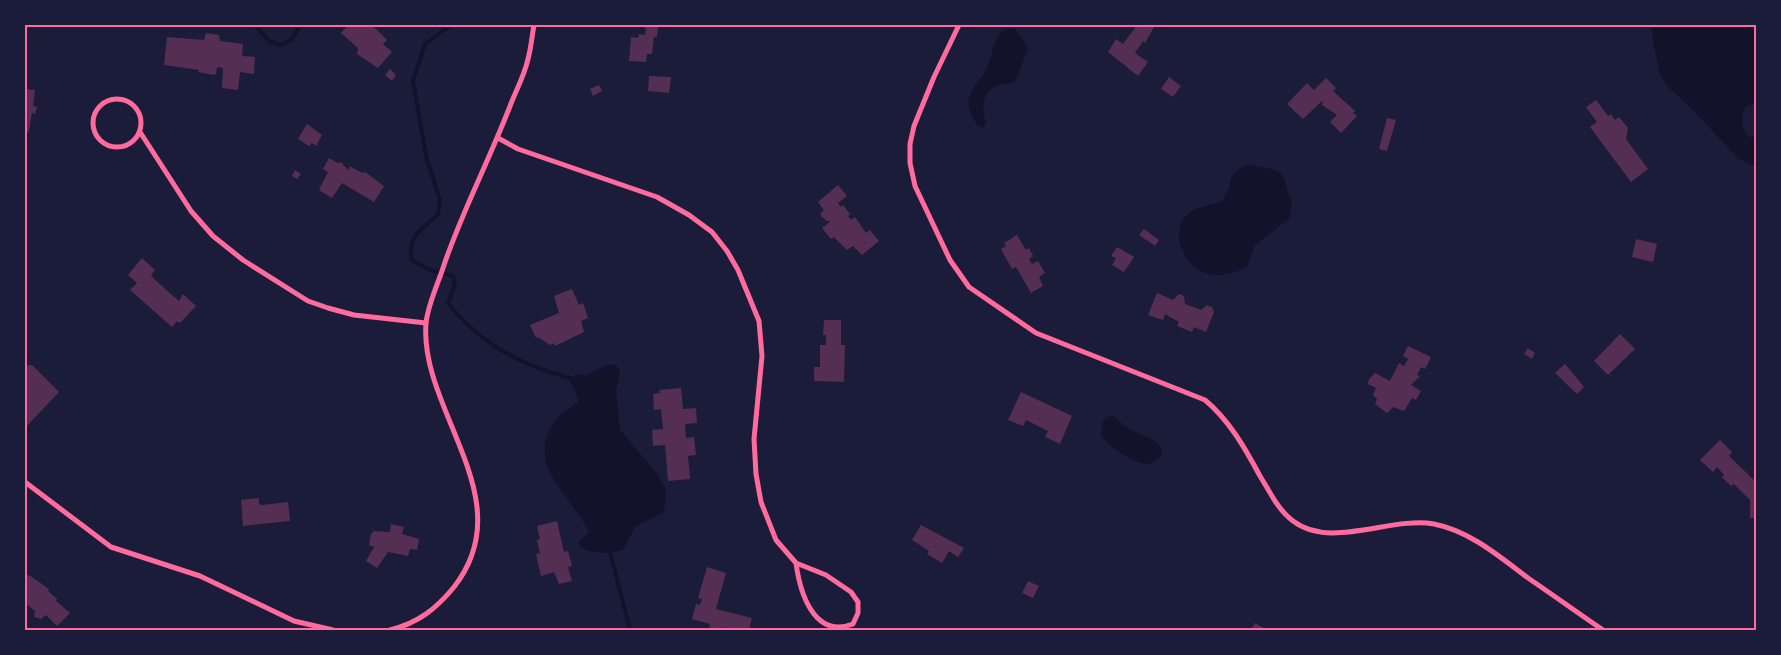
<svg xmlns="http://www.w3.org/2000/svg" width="1781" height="655" viewBox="0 0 1781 655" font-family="'Fira Sans',sans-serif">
	<rect width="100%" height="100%" fill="#1b1b3a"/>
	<g fill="#12122b">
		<path d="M1652,25H1751L1756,31V104L1746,106C1740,116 1741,127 1748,136L1752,138L1756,134V165H1751L1738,158L1691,108L1667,86L1660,74L1653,42Z"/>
		<path d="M1009,28L1015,29L1028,49L1016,80C1011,84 1006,84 1000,85C982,90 981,107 986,123L983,128C976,125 974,120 971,113C962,94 979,84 987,68C994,54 992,34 1009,28Z"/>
		<path d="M1249,165C1260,168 1281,167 1285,180C1287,188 1287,193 1292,200L1289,219L1255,245L1247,267C1237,272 1222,277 1210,274C1188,270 1171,240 1183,220C1195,202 1216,208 1223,199C1235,184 1224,172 1249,165Z"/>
		<path d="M609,364L616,365L620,371L616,391L620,430L655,471L666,489L664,512L635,527L623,550C611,553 587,556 579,544V541L589,532C570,493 521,463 558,417C564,410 573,407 579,400L570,381L577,374L587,375Z"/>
		<path d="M1109,416C1117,416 1119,422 1125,426C1137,435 1152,436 1162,448V455C1159,458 1156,461 1152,463C1139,468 1107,446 1101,435L1103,421Z"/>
	</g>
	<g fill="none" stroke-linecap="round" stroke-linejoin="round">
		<g stroke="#12122b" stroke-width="4">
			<path d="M255,25L269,41L281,45L292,39L300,25"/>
			<path d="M451,25L425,44L413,81L426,156L440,200L438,214C422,230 407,235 412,260L430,270L453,276L455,285L448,303C471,333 502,354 538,368C550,373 562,375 575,380"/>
			<path d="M609,548L630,630"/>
		</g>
	</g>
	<g fill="#542f53">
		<path d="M348,25H372L387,40L383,44L392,52L378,68L357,54L358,48L341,33Z"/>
		<path d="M633,25H657L658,28L657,37H654L652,54H647L646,62L629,61L631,37L638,38L639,34L645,35L646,28Z"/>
		<path d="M1137,25H1155L1145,43L1143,41L1135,53L1148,62L1138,76L1108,52L1116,39L1123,44Z"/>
		<path d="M206,33L219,35L220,41L243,44L242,56L255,57L254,74L240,72L238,90L222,88L223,68L217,67L216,74L214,75L198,72L199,70L164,65L167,37L204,40Z"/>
		<path d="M390,69L396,75L392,81L385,75Z"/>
		<path d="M649,76L671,77L669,93L648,91Z"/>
		<path d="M1169,77L1181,86L1173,97L1161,89Z"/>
		<path d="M1326,78L1336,88L1333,91L1355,111L1353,113L1357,116L1341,133L1330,122L1337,115L1322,105L1323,100L1303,119L1287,104L1307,83L1314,90Z"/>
		<path d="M599,85L602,91L593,96L590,89Z"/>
		<path d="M25,89L35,90L33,106L37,107L35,114L32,113L29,132L25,131Z"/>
		<path d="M1596,100L1608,116L1611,114L1615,120L1619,117L1628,128L1626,139L1648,169L1631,182L1590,127L1597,122L1586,107Z"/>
		<path d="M1387,118L1396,120L1387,151L1379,149Z"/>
		<path d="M307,124L322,135L316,146L312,143L309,146L298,139Z"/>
		<path d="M329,158L338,163L341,162L348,170L350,166L362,173L365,172L384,186L374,202L342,183L332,198L319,190L328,172L323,169Z"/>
		<path d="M295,170L301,174L297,179L292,176Z"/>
		<path d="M838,185L847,196L838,203L841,207L843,205L850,214L848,216L851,220L855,217L866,233L870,230L879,241L862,255L853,246L847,250L834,237L831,239L822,228L831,221H827L821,216V213L824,210L818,202Z"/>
		<path d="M1144,229L1159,240L1155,246L1139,235Z"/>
		<path d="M1017,235L1026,250L1029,248L1033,256L1029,259L1032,264L1038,261L1045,273L1039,277L1043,286L1031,293L1016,267L1012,269L1001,249L1006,246L1004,243Z"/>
		<path d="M1636,239L1657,244L1653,262L1632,257Z"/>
		<path d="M1117,247L1134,257L1124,272L1112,265L1116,258L1111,256Z"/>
		<path d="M142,258L155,270L151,275L154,279L179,301L183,294L196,306L180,323L177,321L172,327L130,290L137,283L128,275Z"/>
		<path d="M572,289L579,305L583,303L588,318L581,321L584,332L555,346L554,343L550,345L538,337L536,338L530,325L559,313L554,296Z"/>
		<path d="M1157,293L1173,300L1179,294L1184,296L1185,304L1201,310L1207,305L1212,307L1214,312L1206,332L1194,327L1192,332L1177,326L1179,322L1165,314L1163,320L1148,315Z"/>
		<path d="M824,320H841V345H845L844,382L814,381V367H820V345H826V335H823Z"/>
		<path d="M1620,334L1635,349L1608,375L1594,361Z"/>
		<path d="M1408,346L1431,357L1425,369L1421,367L1417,375L1420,376L1411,385L1421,391L1416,400L1412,398L1404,411L1393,407L1387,413L1375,404L1377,399L1373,395L1376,388L1368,384L1369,379L1375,373L1390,381L1399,363L1404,366L1408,359L1403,356Z"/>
		<path d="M1528,348L1535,353L1532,359L1524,354Z"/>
		<path d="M1565,364L1584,387L1577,394L1555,373Z"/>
		<path d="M28,365H32L59,392L25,428V368Z"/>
		<path d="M681,388L683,409L696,408L697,423L685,424L686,438L694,437L696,455L688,456L690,479L668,481L665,445L653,446L652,430L663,429L661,409L654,410L653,394L660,393L659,390Z"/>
		<path d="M1021,392L1072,416L1060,444L1045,437L1048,431L1026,420L1023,426L1008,420Z"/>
		<path d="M1720,440L1732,452L1729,456L1756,482V518H1750V500L1734,484L1731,486L1722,477L1724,475L1717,467L1713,472L1700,460Z"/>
		<path d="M259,498V504L262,505L288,502L290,521L243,526L241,500Z"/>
		<path d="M557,521L564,552L568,551L572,566L568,567L572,581L559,584L554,572L541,576L536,554L540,553L537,540L540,539L537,526Z"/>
		<path d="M391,524L404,527L402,534L419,539L417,550L410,549L408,556L388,552L377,568L366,561L374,547L369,545L371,534L374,531L390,532Z"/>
		<path d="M921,525L964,548L958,557L949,551L942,563L927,554L929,551L912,540Z"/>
		<path d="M707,567L726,573L716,609L752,618L749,630H730L722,627L721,630H709L710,624L692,619L696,604L700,605L702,599L698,598Z"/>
		<path d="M29,575L49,589L48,591L57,599L56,601L70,613L57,626L46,615L41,619L34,617L35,611L25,603V577Z"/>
		<path d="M1028,581L1039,586L1033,598L1022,593Z"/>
		<path d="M1255,623L1267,630H1250Z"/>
	</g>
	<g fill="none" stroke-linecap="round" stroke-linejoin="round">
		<g stroke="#ff6b9d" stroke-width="5">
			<path d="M959,25L934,77L914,126L910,144V163L915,186L950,260L969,287L1036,333L1205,400C1229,420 1245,448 1260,476C1270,492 1278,510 1293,521C1331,550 1391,516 1434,524C1470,531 1500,557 1528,578C1553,595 1578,613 1603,630"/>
			<circle cx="117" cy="123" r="24"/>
			<path d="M140,132L191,211L213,236L243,260L308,301L328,308L354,315L426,323"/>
			<path d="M498,138L518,149L657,197L689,215L712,232L727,251L738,270L759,321L762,356L754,439L756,474L761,502L776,540L796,563L826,575L851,592L858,602V613L853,624C814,639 800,593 796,563"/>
			<path d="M25,482L111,547L200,576L294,621L333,630"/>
			<path d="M390,630C418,623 436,609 454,587C523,499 419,411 426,323C428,304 438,284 444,265C463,209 491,157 512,101C518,87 525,73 528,59C531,48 532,36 534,25"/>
		</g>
	</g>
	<rect width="1781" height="655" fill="none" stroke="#1b1b3a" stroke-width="52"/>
	<rect x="26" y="26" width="1729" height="603" fill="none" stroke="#ff6b9d" stroke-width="2"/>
</svg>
